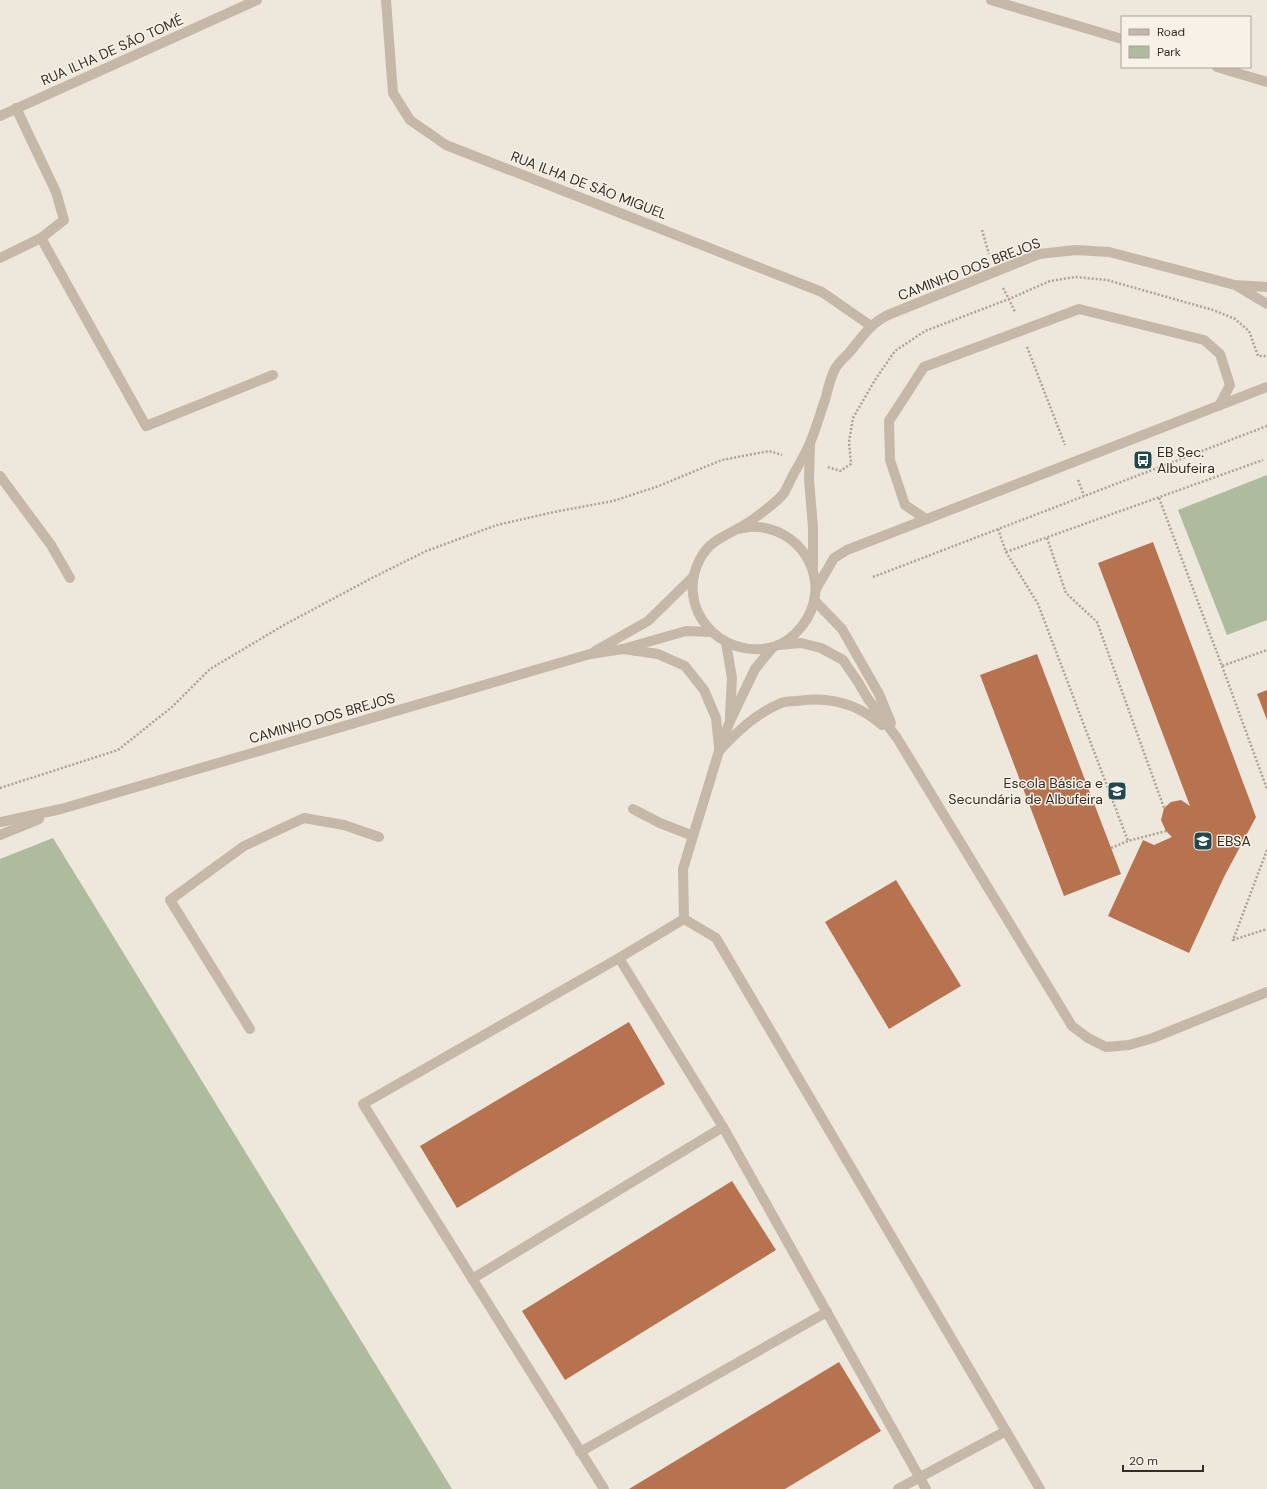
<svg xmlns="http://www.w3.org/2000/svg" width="1267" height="1489" viewBox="0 0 1267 1489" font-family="'DM Sans',sans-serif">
	<rect width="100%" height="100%" fill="#eee7db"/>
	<g fill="#aebb9d">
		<path d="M1267,475V620L1227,635L1178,510Z"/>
		<path d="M53,838L452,1489H0V859Z"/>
	</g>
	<g fill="#b77350">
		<path d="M1153,542L1256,817L1224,877L1189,953L1108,916L1143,840L1154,845L1172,837L1166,831L1161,820L1164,808L1171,802L1181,800L1190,806L1098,563Z"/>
		<path d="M1037,654L1121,874L1064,896L980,675Z"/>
		<path d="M1267,690V720L1257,694Z"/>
		<path d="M896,880L961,986L889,1029L825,922Z"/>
		<path d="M629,1022L665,1084L457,1208L420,1146Z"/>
		<path d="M732,1181L776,1250L565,1380L522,1311Z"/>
		<path d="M839,1362L881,1431L785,1489H629Z"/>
	</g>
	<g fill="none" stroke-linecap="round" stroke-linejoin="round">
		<g stroke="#b0a293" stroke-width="2.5" stroke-dasharray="2 2" stroke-linecap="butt">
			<path d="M982,230L989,254"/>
			<path d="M1003,288L1009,299L1015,312"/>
			<path d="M1027,347L1065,445"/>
			<path d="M828,467L840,471L851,464L849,442L853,418L875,380L895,351L925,331L1009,299L1050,281L1075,277L1107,280L1213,310L1235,319L1249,331L1258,356H1267"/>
			<path d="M1078,480L1084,496"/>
			<path d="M1159,498L1222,666L1267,650"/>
			<path d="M998,529L1006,552L1038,604L1128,841"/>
			<path d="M1047,538L1066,593L1097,622L1164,808"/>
			<path d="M1006,552L1263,460"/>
			<path d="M873,577L1267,426"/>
			<path d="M1222,666L1267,789"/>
			<path d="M0,788L118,750L172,707L210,669L284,625L372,578L426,551L497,525L554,512L613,501L656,487L722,460L769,451L782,455"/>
			<path d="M1111,848L1128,841L1166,831"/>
			<path d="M1267,850L1233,940L1267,929"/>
		</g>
		<g stroke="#c5b8a9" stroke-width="10">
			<path d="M41,238L146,426L273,375"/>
			<path d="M926,519L905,505L890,460L889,421L924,367L1079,309L1204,340L1220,354L1230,385L1219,406"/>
			<path d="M816,589L834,558L847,550L1267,387"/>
			<path d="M815,601L842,629L879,694L891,723"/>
			<path d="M778,645L801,643L821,648L843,660L858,682L868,699L897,738L1072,1026L1088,1038L1106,1047L1129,1045L1153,1038L1267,992"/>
			<path d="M623,649L658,654L685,666L704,690L716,718L719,747"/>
			<path d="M719,751C736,733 755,714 779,704C784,701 791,701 797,701C829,696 857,703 882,725"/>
			<path d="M633,809L660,823L693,836"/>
			<path d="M684,919L619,958L723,1127L926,1489"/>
			<path d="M684,919L716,938L1040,1489"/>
			<path d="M684,919L683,869L719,751L730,721"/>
			<path d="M250,1029L170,900L244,846L304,818L344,825L379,837"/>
			<path d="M472,1279L723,1127"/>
			<path d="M580,1452L827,1312"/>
			<path d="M604,1489L363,1104L619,958"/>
			<path d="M898,1489L1006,1431"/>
		</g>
		<g stroke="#c5b8a9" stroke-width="10">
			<path d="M386,0L393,93L410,120L446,145L822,292L871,326"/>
			<path d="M991,0L1122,39"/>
			<path d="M1217,67L1267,82"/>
			<path d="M0,116L257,0"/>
			<path d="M0,258L41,238L64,220L56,192L16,108"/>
			<path d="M1237,286L1267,304"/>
			<path d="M810,445L809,480L813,527V567"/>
			<path d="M0,476L51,545L70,578"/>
			<path d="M738,529C744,528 751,526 758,527C807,531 833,587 802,626C795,635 784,644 773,647C721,661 674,608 700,559C709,542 721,538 737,529C749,523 775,504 784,493C787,488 790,481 793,475C799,465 805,454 810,443C816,429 820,414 825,400C828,390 830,378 835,369C838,363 844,358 848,354C856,345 863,334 872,326C876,322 882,318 888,315L1039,254L1076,250L1109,252L1235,285L1267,287"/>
			<path d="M726,643L732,678L730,716"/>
			<path d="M595,651L648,621L694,576"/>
			<path d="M730,721L755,669L773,647"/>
			<path d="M0,822L61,809L590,654L623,649L686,631L711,632"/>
			<path d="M0,835L39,819"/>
		</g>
	</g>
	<defs>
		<symbol id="bus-square" viewBox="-11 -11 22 22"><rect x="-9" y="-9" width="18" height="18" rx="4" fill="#22484f" stroke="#f7f1e7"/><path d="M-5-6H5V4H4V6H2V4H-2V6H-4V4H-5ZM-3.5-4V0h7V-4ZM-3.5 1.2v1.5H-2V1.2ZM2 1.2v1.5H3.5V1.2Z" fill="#fff"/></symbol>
		<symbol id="school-square" viewBox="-11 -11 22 22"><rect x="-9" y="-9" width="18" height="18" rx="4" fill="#22484f" stroke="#f7f1e7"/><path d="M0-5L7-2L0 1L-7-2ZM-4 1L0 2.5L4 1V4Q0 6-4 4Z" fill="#fff"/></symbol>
	</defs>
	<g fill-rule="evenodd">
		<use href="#bus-square" x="1132" y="449" width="22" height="22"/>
		<use href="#school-square" x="1106" y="780" width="22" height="22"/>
		<use href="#school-square" x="1192" y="830" width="22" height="22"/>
	</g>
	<g text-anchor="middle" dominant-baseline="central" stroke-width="3" stroke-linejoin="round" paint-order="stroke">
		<g font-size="14" fill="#332c28" stroke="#f7f1e7">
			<text transform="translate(112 50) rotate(-24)">RUA ILHA DE SÃO TOMÉ</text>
			<text transform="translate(589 185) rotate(21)">RUA ILHA DE SÃO MIGUEL</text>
			<text transform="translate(969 269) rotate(-21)">CAMINHO DOS BREJOS</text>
			<text transform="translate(322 718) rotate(-16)">CAMINHO DOS BREJOS</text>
		</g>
		<g font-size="14" fill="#332c28" stroke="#f7f1e7" text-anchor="start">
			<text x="1157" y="452">EB Sec.<tspan x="1157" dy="16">Albufeira</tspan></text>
			<text x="1103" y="783" text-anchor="end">Escola Básica e<tspan x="1103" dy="16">Secundária de Albufeira</tspan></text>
			<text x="1217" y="841">EBSA</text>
		</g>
	</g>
	<rect x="1121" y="16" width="130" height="52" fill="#f7f1e7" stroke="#a9a29b"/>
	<rect x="1129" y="29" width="20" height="6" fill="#c5b8a9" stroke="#a9a29b"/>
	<text x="1157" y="36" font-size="12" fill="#332c28">Road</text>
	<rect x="1129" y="46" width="20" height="12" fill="#aebb9d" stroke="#a9a29b"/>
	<text x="1157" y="56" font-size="12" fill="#332c28">Park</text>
	<path d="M1123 1465v6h80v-6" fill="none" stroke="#332c28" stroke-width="2"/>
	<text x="1129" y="1465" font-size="12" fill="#332c28" stroke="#f7f1e7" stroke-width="3" paint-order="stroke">20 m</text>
</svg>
